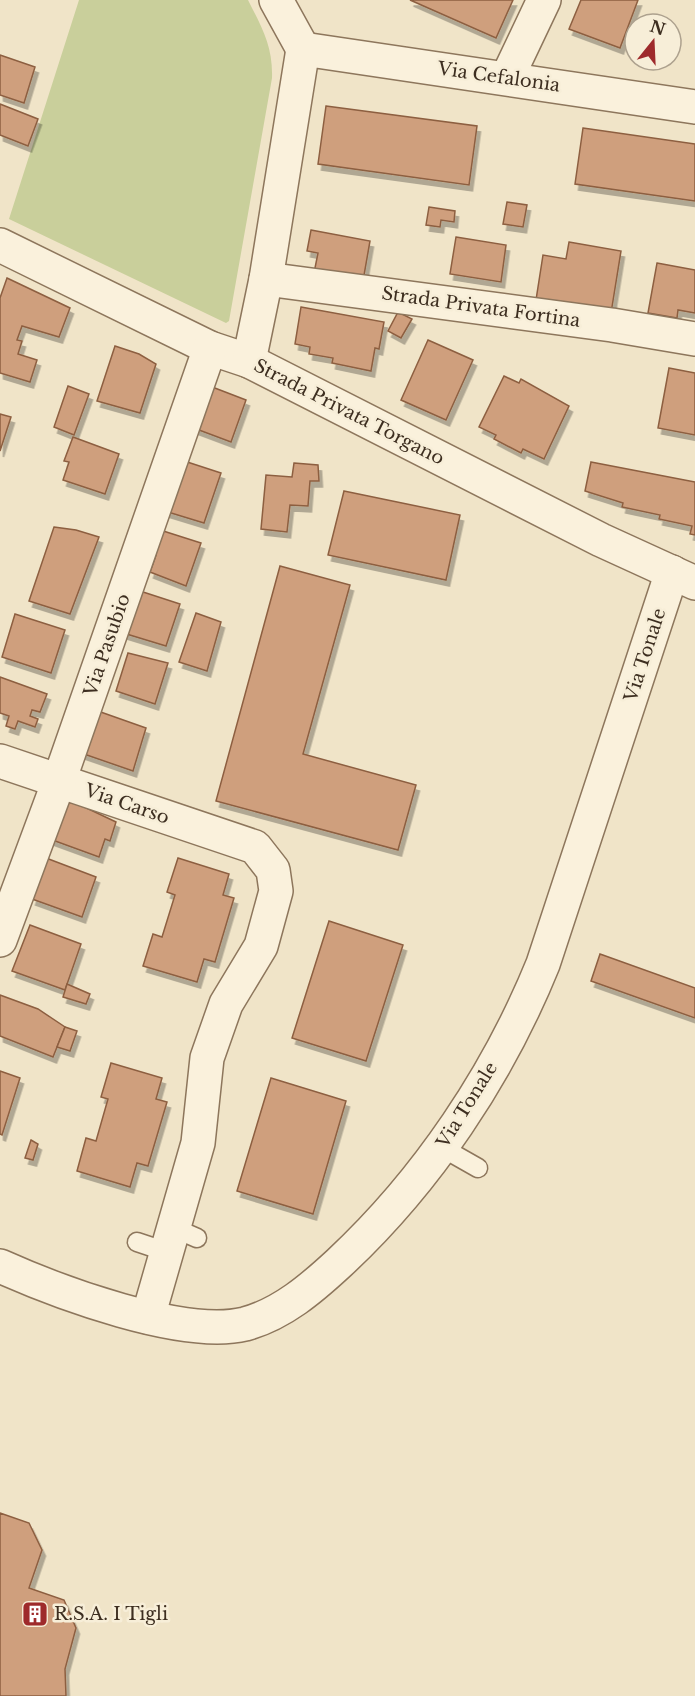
<svg xmlns="http://www.w3.org/2000/svg" width="695" height="1696" viewBox="0 0 695 1696" font-family="'Libre Baskerville',serif">
	<defs>
		<filter id="shadow"><feDropShadow dx="3.5" dy="6" stdDeviation="0" flood-color="#0004"/></filter>
	</defs>
	<rect width="100%" height="100%" fill="#f0e4c8"/>
	<path fill="#c9cf9b" d="M79,0H248C262,28 273,46 272,78L229,321L226,323L9,219Z"/>
	<g fill="#cf9f7d" stroke="#8d5f41" stroke-width="1.5" filter="url(#shadow)">
		<path d="M410,0H513L496,38Z"/>
		<path d="M581,0H638L620,48L569,29Z"/>
		<path d="M0,55L35,67L24,103L0,95Z"/>
		<path d="M0,104L38,119L28,146L0,135Z"/>
		<path d="M326,106L477,126L469,185L318,164Z"/>
		<path d="M583,128L695,144V201L575,184Z"/>
		<path d="M507,202L527,205L523,227L503,224Z"/>
		<path d="M429,207L455,211L454,222L441,220L440,227L426,225Z"/>
		<path d="M311,230L370,241L363,281L314,273L318,253L307,251Z"/>
		<path d="M456,237L506,245L501,282L450,274Z"/>
		<path d="M569,242L621,251L611,313L536,300L543,255L566,259Z"/>
		<path d="M657,263L695,270V313L678,310L677,318L648,313Z"/>
		<path d="M7,278L70,308L59,337L22,326L17,340L22,341L18,354L37,360L30,382L0,373V298Z"/>
		<path d="M301,307L384,322L379,349L375,348L371,371L332,363L333,358L309,354L310,347L295,344Z"/>
		<path d="M398,312L412,319L401,338L388,331Z"/>
		<path d="M428,340L473,360L446,420L401,400Z"/>
		<path d="M115,346L139,354L156,364L140,413L97,401Z"/>
		<path d="M669,368L695,373V435L658,428Z"/>
		<path d="M504,376L519,383L521,379L569,406L544,459L523,449L521,453L494,439L496,435L479,427Z"/>
		<path d="M207,385L246,400L231,442L191,427Z"/>
		<path d="M68,386L89,394L74,435L54,427Z"/>
		<path d="M0,414L11,417L0,451Z"/>
		<path d="M73,437L119,454L105,494L63,480L69,462L64,461Z"/>
		<path d="M175,458L221,473L204,523L158,509Z"/>
		<path d="M591,462L695,482V535L690,534L692,526L659,519L660,515L622,507L623,503L585,491Z"/>
		<path d="M294,463L318,465L319,481H310L308,506L290,505L287,532L261,529L266,475L292,477Z"/>
		<path d="M344,491L460,515L446,580L328,555Z"/>
		<path d="M54,527L76,530L99,537L70,614L29,601Z"/>
		<path d="M157,529L201,543L186,586L150,572L156,555L148,553Z"/>
		<path d="M280,566L350,585L303,754L416,785L398,850L216,801Z"/>
		<path d="M140,591L180,604L166,646L120,632Z"/>
		<path d="M196,613L221,622L207,671L179,662Z"/>
		<path d="M15,614L65,630L51,673L2,657Z"/>
		<path d="M128,653L168,663L155,704L116,691Z"/>
		<path d="M0,677L47,694L40,712L32,710L30,716L38,719L35,727L18,721L15,729L6,726L9,716L0,713Z"/>
		<path d="M95,710L146,728L133,771L81,753Z"/>
		<path d="M60,802L76,803L116,822L110,841L105,839L99,857L47,838Z"/>
		<path d="M46,858L96,877L82,917L32,899Z"/>
		<path d="M178,858L229,874L223,895L234,898L215,962L204,959L197,982L143,966L153,934L162,937L175,895L167,892Z"/>
		<path d="M329,921L403,945L366,1061L292,1038Z"/>
		<path d="M30,925L81,944L65,990L12,971Z"/>
		<path d="M600,954L695,988V1018L591,981Z"/>
		<path d="M67,984L90,994L86,1004L63,997Z"/>
		<path d="M0,995L38,1009L65,1027L53,1057L0,1036Z"/>
		<path d="M65,1027L77,1031L70,1051L57,1047Z"/>
		<path d="M111,1063L162,1078L156,1099L167,1102L148,1166L137,1163L130,1187L77,1171L86,1138L96,1141L108,1099L101,1097Z"/>
		<path d="M0,1071L20,1078L2,1135L0,1134Z"/>
		<path d="M271,1078L346,1101L313,1214L237,1191Z"/>
		<path d="M31,1140L38,1144L33,1160L25,1158Z"/>
		<path d="M0,1513L29,1523L42,1550L29,1588L64,1600L76,1628L65,1669L66,1696H0Z"/>
	</g>
	<g fill="none" stroke-linecap="round" stroke-linejoin="round">
		<defs>
			<g id="service">
				<path d="M441,1147L478,1168"/>
				<path d="M174,1228L197,1238"/>
				<path d="M137,1242L167,1252"/>
			</g>
			<g id="minor">
				<path d="M276,0L303,49"/>
				<path d="M507,78L544,0"/>
				<path d="M0,245L210,348L249,361L601,540L695,583"/>
				<path d="M266,279L612,325L695,339"/>
				<path d="M249,361L266,279L303,49L695,107"/>
				<path d="M0,761L255,847L273,870L276,891L261,946L226,1004L207,1058L198,1143L148,1317"/>
				<path d="M0,940L59,781L210,348"/>
				<path d="M0,1266C58,1292 183,1339 245,1324C282,1314 312,1288 339,1263C427,1181 498,1075 543,964L672,572"/>
			</g>
		</defs>
		<use href="#service" stroke="#8d765c" stroke-width="21"/>
		<use href="#minor" stroke="#8d765c" stroke-width="36"/>
		<use href="#service" stroke="#faf1dc" stroke-width="18"/>
		<use href="#minor" stroke="#faf1dc" stroke-width="33"/>
	</g>
	<defs>
		<symbol id="building-square" viewBox="-11 -11 22 22"><rect x="-9" y="-9" width="18" height="18" rx="4" fill="#9e2a2b" stroke="#f7eed8"/><path d="M-4-6H4V6H1V3H-1V6H-4ZM-2.5-4.3h1.7v1.8h-1.7ZM.8-4.3h1.7v1.8H.8ZM-2.5-1h1.7V.8h-1.7ZM.8-1h1.7V.8H.8Z" fill="#fff"/></symbol>
	</defs>
	<g fill-rule="evenodd">
		<use href="#building-square" x="20" y="1599" width="30" height="30"/>
	</g>
	<g text-anchor="middle" dominant-baseline="central" stroke-width="5" stroke-linejoin="round" paint-order="stroke">
		<g font-size="18" fill="#3d2e20" stroke="#f7eed8">
			<text transform="translate(499 77) rotate(8)">Via Cefalonia</text>
			<text transform="translate(481 307) rotate(8)">Strada Privata Fortina</text>
			<text transform="translate(349 412) rotate(27)">Strada Privata Torgano</text>
			<text transform="translate(107 645) rotate(-71)">Via Pasubio</text>
			<text transform="translate(645 655) rotate(-72)">Via Tonale</text>
			<text transform="translate(127 804) rotate(19)">Via Carso</text>
			<text transform="translate(467 1105) rotate(-58)">Via Tonale</text>
		</g>
		<g font-size="18" fill="#3d2e20" stroke="#f7eed8" text-anchor="start">
			<text x="54" y="1614">R.S.A. I Tigli</text>
		</g>
	</g>
	<g transform="translate(653 42) rotate(18)"><circle r="28" fill="#f7eed8" stroke="#ada18e" stroke-width="1.5"/>
	<path d="M0-4.5L10 22L0 15L-10 22Z" fill="#9e2a2b"/>
	<text y="-9" font-size="16" font-weight="bold" text-anchor="middle" fill="#3d2e20">N</text>
	</g>
</svg>
